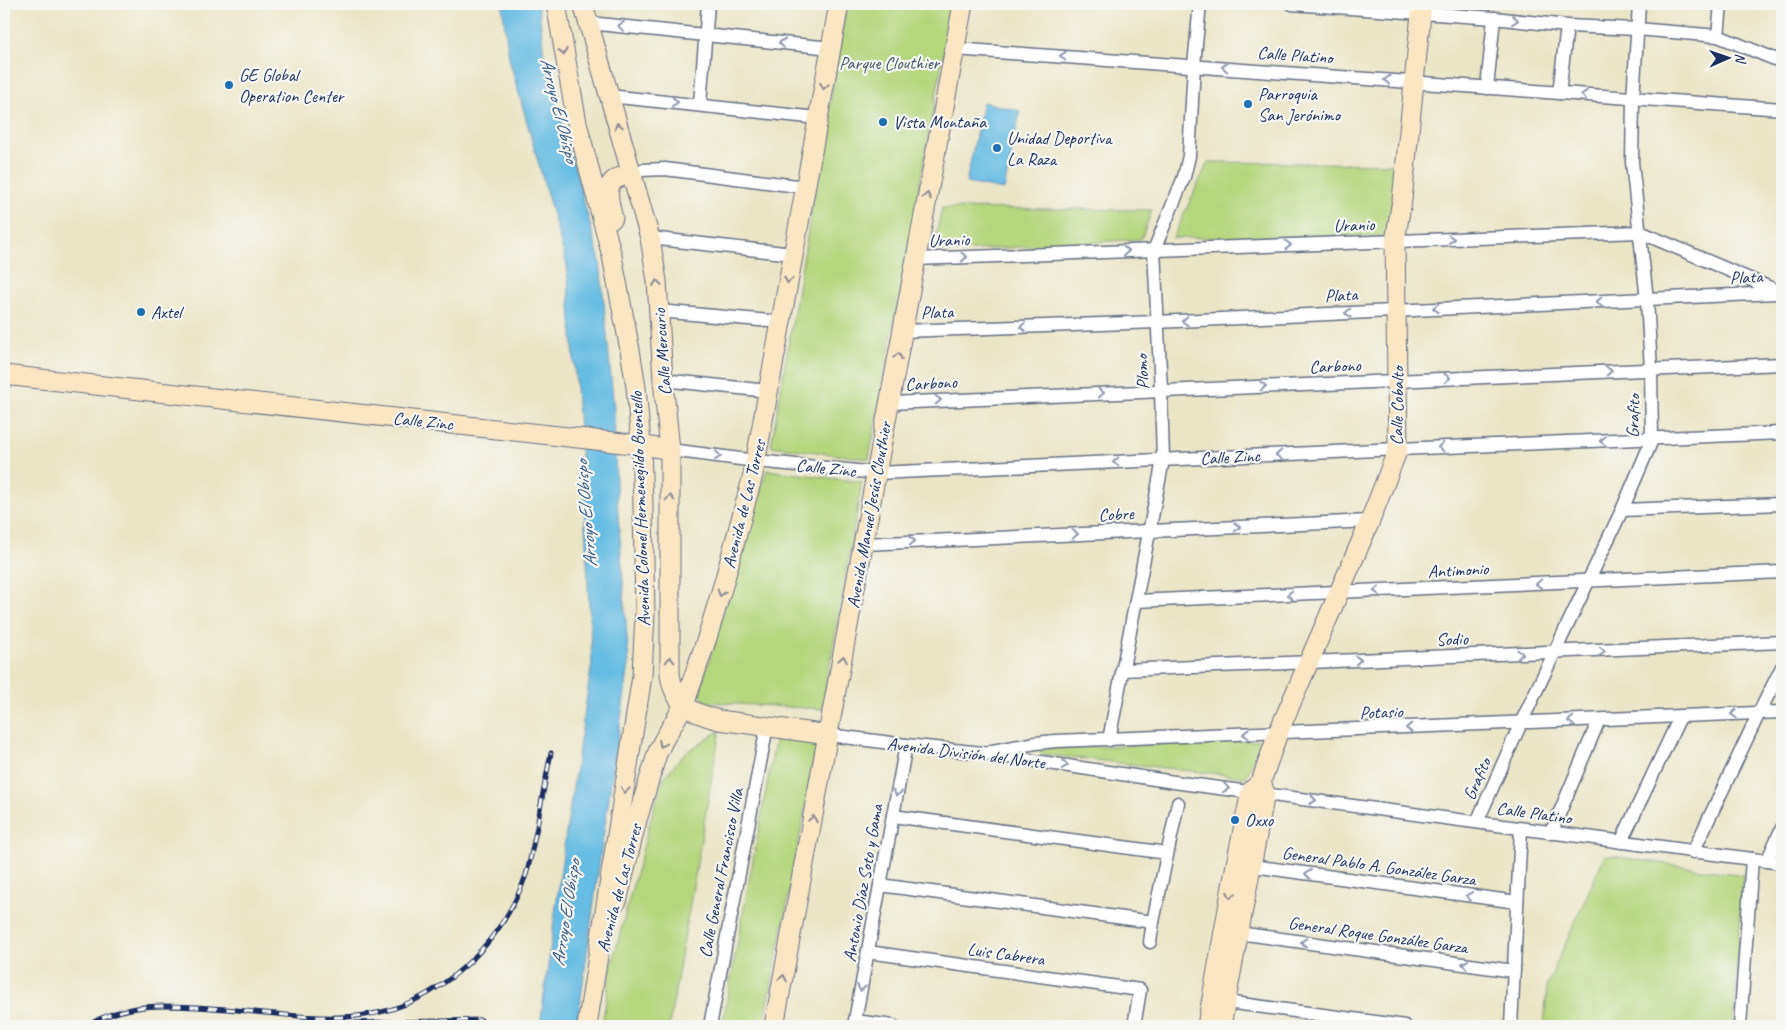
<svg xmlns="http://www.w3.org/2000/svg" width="1786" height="1030" viewBox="0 0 1786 1030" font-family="Caveat,sans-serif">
	<rect width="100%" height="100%" fill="#f6f6f2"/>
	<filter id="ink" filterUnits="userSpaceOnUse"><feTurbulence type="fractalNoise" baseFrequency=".02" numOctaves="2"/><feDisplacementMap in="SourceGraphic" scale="10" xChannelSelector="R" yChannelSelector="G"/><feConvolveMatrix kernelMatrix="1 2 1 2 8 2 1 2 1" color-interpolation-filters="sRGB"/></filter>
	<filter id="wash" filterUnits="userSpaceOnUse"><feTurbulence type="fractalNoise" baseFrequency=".0096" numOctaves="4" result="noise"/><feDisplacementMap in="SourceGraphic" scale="20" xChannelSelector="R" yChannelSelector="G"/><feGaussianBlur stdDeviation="1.12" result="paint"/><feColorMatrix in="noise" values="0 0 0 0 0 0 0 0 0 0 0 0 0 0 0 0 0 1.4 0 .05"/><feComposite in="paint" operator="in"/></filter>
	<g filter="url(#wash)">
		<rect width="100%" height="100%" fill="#ebe5c7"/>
		<g fill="#b5d67d" stroke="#68826e">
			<path d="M847,4H953L869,459L771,446Z"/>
			<path d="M1208,162L1399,164L1387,236L1173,238Z"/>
			<path d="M942,208L1152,210L1141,239L932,253Z"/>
			<path d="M767,470L862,482L822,709L706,702L699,694Z"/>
			<path d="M720,730L669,1026H602L611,967L654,807L664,777L685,753Z"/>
			<path d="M776,737L817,745L764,1026H722Z"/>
			<path d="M1262,740L1246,777L1040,754L1041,749Z"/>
			<path d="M1605,855L1743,875L1733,1026H1544L1547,985Z"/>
		</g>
		<g fill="#66bce3" stroke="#4076a0">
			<path d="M502,4H538L544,55L600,261L614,409L616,485L629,665L601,851L577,1026H540L564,846L592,663L583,483L567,265L509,58Z"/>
			<path d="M983,102L1020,111L1004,190L966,183Z"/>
		</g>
	</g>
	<g filter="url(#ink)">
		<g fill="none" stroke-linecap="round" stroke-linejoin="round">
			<defs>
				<g id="street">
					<path d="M1292,4L1494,18L1567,26L1637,29L1718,36L1782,62"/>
					<path d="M589,23L831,48"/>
					<path d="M1718,36L1721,4"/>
					<path d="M954,49L1782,109"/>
					<path d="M1487,88L1494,18"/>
					<path d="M1559,93L1567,26"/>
					<path d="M609,96L818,118"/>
					<path d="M700,104L708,4"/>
					<path d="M632,174L642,170L665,169L805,187"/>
					<path d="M650,238L793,254"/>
					<path d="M915,259L1640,232L1782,293"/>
					<path d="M659,311L781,322"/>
					<path d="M902,331L1157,322L1776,293"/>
					<path d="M663,380L768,391"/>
					<path d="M890,403L1782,364"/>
					<path d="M670,450L756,461L877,473L1398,449L1782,433"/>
					<path d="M1622,510L1782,504"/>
					<path d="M864,544L1370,521"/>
					<path d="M1136,601L1782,572"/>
					<path d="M1122,670C1342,660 1562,652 1782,642"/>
					<path d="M829,735L906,745L982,753L1181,783L1782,863"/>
					<path d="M1109,740L1163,460L1161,390L1154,250L1184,177L1189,156L1194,65L1200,4"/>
					<path d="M992,751L1036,743L1056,741L1782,712"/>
					<path d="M893,816L1167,853"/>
					<path d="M1477,822L1521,723L1622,510L1652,440L1651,369L1647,300L1632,162L1633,99L1639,4"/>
					<path d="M1551,833L1599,720"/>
					<path d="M1621,842L1680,717"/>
					<path d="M1693,852L1759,713L1782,667"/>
					<path d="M1767,861L1782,828"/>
					<path d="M1245,865L1517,902"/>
					<path d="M880,885L1153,922"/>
					<path d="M1238,933L1514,971"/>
					<path d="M1150,942L1153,922L1178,803"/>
					<path d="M868,952L1140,990L1134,1026"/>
					<path d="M1219,1001L1405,1026"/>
					<path d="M855,1021L893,1026"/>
					<path d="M710,1026L767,726"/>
					<path d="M854,1026L906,745"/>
					<path d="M1511,1026L1521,829"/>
					<path d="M1740,1026L1752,859"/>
				</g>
				<g id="secondary">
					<path d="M556,4L577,123L612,256L630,350L636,387L641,445L643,506L645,612L642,676L587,1026"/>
					<path d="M583,4L650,238L657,281L663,380L670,450V673C673,704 691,713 719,720L829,735"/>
					<path d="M613,218C610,206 603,186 616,179C621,176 627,176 632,174"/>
					<path d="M4,375L641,445L670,450"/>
					<path d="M617,901L637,820L657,754L663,741L684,705L707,638L724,582L753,475L839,4"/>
					<path d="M774,1026L963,4"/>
					<path d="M1207,1026L1236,864L1251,791L1261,782L1278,733L1370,521L1398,449L1395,241L1402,200L1422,4"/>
					<path d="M1221,1026L1265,793L1261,782"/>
				</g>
			</defs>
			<use href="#street" stroke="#646f83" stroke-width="15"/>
			<use href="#secondary" stroke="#646f83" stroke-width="21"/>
			<use href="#street" stroke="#fff" stroke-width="12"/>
			<use href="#secondary" stroke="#fbe6c4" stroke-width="19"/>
			<defs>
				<g id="rail">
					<path d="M350,1023L481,1020"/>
					<path d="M86,1026C132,999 175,1006 226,1009C270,1013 322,1021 365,1015C439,1005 502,943 526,875C531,859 533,843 537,827C541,802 546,777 551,753"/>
					<path d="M288,1026L343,1023"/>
				</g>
			</defs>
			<use href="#rail" stroke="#1b2f5e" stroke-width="5"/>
			<use href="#rail" stroke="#f6f6f2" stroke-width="3" stroke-dasharray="9" stroke-linecap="butt"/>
		</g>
		<defs><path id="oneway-chevron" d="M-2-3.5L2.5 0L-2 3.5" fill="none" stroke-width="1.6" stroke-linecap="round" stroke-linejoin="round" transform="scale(1.25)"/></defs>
		<g stroke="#8d97ae">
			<use href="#oneway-chevron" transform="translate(1515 20) rotate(6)"/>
			<use href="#oneway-chevron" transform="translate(621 26) rotate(-174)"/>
			<use href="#oneway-chevron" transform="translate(782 43) rotate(-174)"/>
			<use href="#oneway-chevron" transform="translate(1063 56) rotate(-176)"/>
			<use href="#oneway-chevron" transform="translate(1225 67) rotate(-176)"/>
			<use href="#oneway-chevron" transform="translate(1387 80) rotate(-176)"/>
			<use href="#oneway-chevron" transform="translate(1584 95) rotate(-175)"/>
			<use href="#oneway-chevron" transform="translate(675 102) rotate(5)"/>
			<use href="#oneway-chevron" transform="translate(1451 239) rotate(-2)"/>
			<use href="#oneway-chevron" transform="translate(1288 245) rotate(-2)"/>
			<use href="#oneway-chevron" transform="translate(1126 251) rotate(-2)"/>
			<use href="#oneway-chevron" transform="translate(964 257) rotate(-2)"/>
			<use href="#oneway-chevron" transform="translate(1599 302) rotate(178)"/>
			<use href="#oneway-chevron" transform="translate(1436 308) rotate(178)"/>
			<use href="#oneway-chevron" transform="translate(1348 313) rotate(177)"/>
			<use href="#oneway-chevron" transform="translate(1185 321) rotate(177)"/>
			<use href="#oneway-chevron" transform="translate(1023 327) rotate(178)"/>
			<use href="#oneway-chevron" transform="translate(1609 371) rotate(-2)"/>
			<use href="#oneway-chevron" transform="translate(1447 378) rotate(-2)"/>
			<use href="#oneway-chevron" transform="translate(1263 386) rotate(-2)"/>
			<use href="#oneway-chevron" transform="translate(1101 393) rotate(-3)"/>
			<use href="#oneway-chevron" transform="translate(938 400) rotate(-3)"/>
			<use href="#oneway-chevron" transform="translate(1603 441) rotate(178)"/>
			<use href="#oneway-chevron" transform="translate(1441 447) rotate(178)"/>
			<use href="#oneway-chevron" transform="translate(1279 455) rotate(177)"/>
			<use href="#oneway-chevron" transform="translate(718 456) rotate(7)"/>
			<use href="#oneway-chevron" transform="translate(1116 462) rotate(177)"/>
			<use href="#oneway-chevron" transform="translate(1237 527) rotate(-2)"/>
			<use href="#oneway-chevron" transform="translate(1075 534) rotate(-3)"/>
			<use href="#oneway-chevron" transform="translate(912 541) rotate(-3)"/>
			<use href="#oneway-chevron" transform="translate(1539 584) rotate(177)"/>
			<use href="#oneway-chevron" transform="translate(1377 591) rotate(177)"/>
			<use href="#oneway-chevron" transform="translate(1290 595) rotate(178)"/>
			<use href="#oneway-chevron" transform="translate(1602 651) rotate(-3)"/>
			<use href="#oneway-chevron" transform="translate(1520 654) rotate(-2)"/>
			<use href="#oneway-chevron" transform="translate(1358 660) rotate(-2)"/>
			<use href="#oneway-chevron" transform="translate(1734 714) rotate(177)"/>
			<use href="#oneway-chevron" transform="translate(1571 721) rotate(178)"/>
			<use href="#oneway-chevron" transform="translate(1409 728) rotate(178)"/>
			<use href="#oneway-chevron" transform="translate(1246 734) rotate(178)"/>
			<use href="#oneway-chevron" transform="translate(1065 765) rotate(9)"/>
			<use href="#oneway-chevron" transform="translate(1226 788) rotate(7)"/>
			<use href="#oneway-chevron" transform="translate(897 793) rotate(101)"/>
			<use href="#oneway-chevron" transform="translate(1313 800) rotate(8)"/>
			<use href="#oneway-chevron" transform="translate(1308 874) rotate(-172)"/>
			<use href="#oneway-chevron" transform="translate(1469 896) rotate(-172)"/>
			<use href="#oneway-chevron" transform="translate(1304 942) rotate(-172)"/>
			<use href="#oneway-chevron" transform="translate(1465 964) rotate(-172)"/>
			<use href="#oneway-chevron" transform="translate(861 988) rotate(101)"/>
		</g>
		<g stroke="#8b8a91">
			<use href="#oneway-chevron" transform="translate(563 52) rotate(80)"/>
			<use href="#oneway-chevron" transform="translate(824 86) rotate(101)"/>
			<use href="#oneway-chevron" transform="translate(618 126) rotate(-106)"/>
			<use href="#oneway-chevron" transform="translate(927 196) rotate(-79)"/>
			<use href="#oneway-chevron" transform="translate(788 280) rotate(100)"/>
			<use href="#oneway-chevron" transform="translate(657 283) rotate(-96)"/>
			<use href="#oneway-chevron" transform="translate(898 356) rotate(-80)"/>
			<use href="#oneway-chevron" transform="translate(670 498) rotate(-90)"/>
			<use href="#oneway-chevron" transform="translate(721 593) rotate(107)"/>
			<use href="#oneway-chevron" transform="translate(843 659) rotate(-80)"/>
			<use href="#oneway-chevron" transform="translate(670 660) rotate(-90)"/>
			<use href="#oneway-chevron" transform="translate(662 744) rotate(115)"/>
			<use href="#oneway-chevron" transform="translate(625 790) rotate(99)"/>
			<use href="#oneway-chevron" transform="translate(813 819) rotate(-79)"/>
			<use href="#oneway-chevron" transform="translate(1231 895) rotate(100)"/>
			<use href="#oneway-chevron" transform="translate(783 978) rotate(-79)"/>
		</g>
	</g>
	<g fill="#1f6fb2" stroke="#f6f6f2" stroke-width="2">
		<circle cx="229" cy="85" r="5"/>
		<circle cx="1248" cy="104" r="5"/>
		<circle cx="883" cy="122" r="5"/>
		<circle cx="997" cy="148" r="5"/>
		<circle cx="141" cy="312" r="5"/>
		<circle cx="1235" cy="820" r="5"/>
	</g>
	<g text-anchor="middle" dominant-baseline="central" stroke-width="4.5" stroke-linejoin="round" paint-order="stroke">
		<g font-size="18" fill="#1b2f5e" stroke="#f6f6f2">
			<text transform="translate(1295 55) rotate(4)">Calle Platino</text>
			<text transform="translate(1354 225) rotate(-2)">Uranio</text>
			<text transform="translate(949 240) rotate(-2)">Uranio</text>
			<text transform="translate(1746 277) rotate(-3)">Plata</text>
			<text transform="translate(1341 295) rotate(-3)">Plata</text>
			<text transform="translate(937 312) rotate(-2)">Plata</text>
			<text transform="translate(662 352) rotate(-94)">Calle Mercurio</text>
			<text transform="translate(1335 366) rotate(-2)">Carbono</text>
			<text transform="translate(1142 372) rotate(-93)">Plomo</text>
			<text transform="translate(931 383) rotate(-3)">Carbono</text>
			<text transform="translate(1397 406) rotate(-89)">Calle Cobalto</text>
			<text transform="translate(1633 416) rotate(-88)">Grafito</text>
			<text transform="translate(423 421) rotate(6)">Calle Zinc</text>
			<text transform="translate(1230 457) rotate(-3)">Calle Zinc</text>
			<text transform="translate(826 468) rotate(6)">Calle Zinc</text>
			<text transform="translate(744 504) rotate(-76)">Avenida de Las Torres</text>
			<text transform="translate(640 509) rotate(-92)">Avenida Colonel Hermenegildo Buentello</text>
			<text transform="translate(1116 514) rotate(-3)">Cobre</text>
			<text transform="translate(869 515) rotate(-80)">Avenida Manuel Jesús Clouthier</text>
			<text transform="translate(1458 570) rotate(-3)">Antimonio</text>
			<text transform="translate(1452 639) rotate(-2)">Sodio</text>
			<text transform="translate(1381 712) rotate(-2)">Potasio</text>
			<text transform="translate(966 753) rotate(7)">Avenida División del Norte</text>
			<text transform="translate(1477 779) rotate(-66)">Grafito</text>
			<text transform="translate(1534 813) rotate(8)">Calle Platino</text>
			<text transform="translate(1379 866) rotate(8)">General Pablo A. González Garza</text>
			<text transform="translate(721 873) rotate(-79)">Calle General Francisco Villa</text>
			<text transform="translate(863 883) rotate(-80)">Antonio Díaz Soto y Gama</text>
			<text transform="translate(619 888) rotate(-75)">Avenida de Las Torres</text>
			<text transform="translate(1378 935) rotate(8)">General Roque González Garza</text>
			<text transform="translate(1006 954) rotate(8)">Luis Cabrera</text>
		</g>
		<g font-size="18" fill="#425966" stroke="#f6f6f2">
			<text x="889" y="63">Parque Clouthier</text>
		</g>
		<g font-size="18" fill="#1b2f5e" stroke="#f6f6f2" text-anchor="start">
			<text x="239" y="75">GE Global<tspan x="239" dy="21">Operation Center</tspan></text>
			<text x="1258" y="94">Parroquia<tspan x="1258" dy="21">San Jerónimo</tspan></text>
			<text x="893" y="122">Vista Montaña</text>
			<text x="1007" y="138">Unidad Deportiva<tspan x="1007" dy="21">La Raza</tspan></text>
			<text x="151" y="312">Axtel</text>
			<text x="1245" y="820">Oxxo</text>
		</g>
		<g font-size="19" font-style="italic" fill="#325986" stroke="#f6f6f2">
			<text transform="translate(559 110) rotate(76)">Arroyo El Obispo</text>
			<text transform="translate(586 514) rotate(-95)">Arroyo El Obispo</text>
			<text transform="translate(566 913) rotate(-81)">Arroyo El Obispo</text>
		</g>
	</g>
	<rect width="1786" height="1030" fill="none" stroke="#f6f6f2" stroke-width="20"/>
	<g transform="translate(1728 58) rotate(88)" stroke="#f6f6f2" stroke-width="4" paint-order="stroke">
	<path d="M0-4L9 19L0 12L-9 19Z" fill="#1b2f5e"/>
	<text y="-8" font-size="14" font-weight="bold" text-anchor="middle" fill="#1b2f5e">N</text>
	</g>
</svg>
